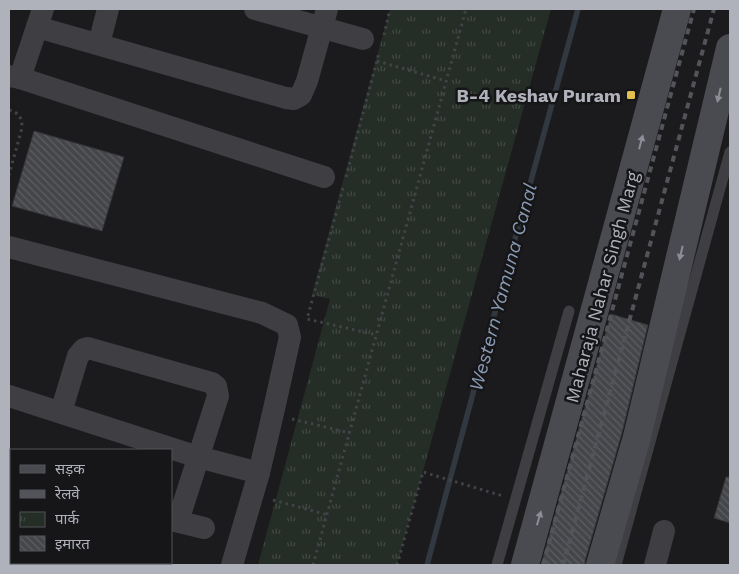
<svg xmlns="http://www.w3.org/2000/svg" width="739" height="574" viewBox="0 0 739 574" font-family="'Work Sans','Noto Sans Devanagari',sans-serif">
	<defs>
		<pattern id="park-tufts" width="24" height="20" patternUnits="userSpaceOnUse" patternTransform="scale(1.25)"><rect width="24" height="20" fill="#252d27"/><path d="M3 7l-1-3M5 7V3M7 7l1-3M15 17l-1-3M17 17v-4M19 17l1-3" fill="none" stroke="#424944"/></pattern>
		<pattern id="building-back-hatch" width="6" height="6" patternUnits="userSpaceOnUse" patternTransform="scale(1.25)"><rect width="6" height="6" fill="#45464a"/><path d="M-1 5l2 2M0 0l6 6M5-1l2 2" fill="none" stroke="#5d5e62"/></pattern>
	</defs>
	<rect width="100%" height="100%" fill="#1b1b1d"/>
	<path fill="url(#park-tufts)" d="M390,9H551L397,565H258L330,299L312,295Z"/>
	<g fill="none" stroke-linecap="round" stroke-linejoin="round">
		<path stroke="#323840" stroke-width="5.5" d="M427,565L486,345L578,9"/>
	</g>
	<g fill="url(#building-back-hatch)" stroke="#353539">
		<path d="M34,131L124,157L102,231L12,206Z"/>
		<path d="M611,314L648,325L622,433L585,561V565H541Z"/>
		<path d="M726,477H730V523L714,518Z"/>
	</g>
	<g fill="none" stroke-linecap="round" stroke-linejoin="round">
		<g stroke="#424348" stroke-width="3" stroke-dasharray="2.5 4" stroke-linecap="butt">
			<path d="M384,35L390,9"/>
			<path d="M377,61L446,81"/>
			<path d="M9,110C19,113 22,117 22,128L9,175"/>
			<path d="M346,177L379,53"/>
			<path d="M343,188L307,319L377,335"/>
			<path d="M292,419L350,433"/>
			<path d="M273,500L328,515"/>
			<path d="M313,565L466,9"/>
			<path d="M397,565L423,472L503,496"/>
		</g>
		<g stroke="#3e3e43" stroke-width="11">
			<path d="M497,565L569,311"/>
			<path d="M616,565L730,152"/>
		</g>
		<g stroke="#3e3e43" stroke-width="22">
			<path d="M255,9L363,39"/>
			<path d="M37,27L286,98L294,99L301,95L307,81L327,9"/>
			<path d="M99,44L108,9"/>
			<path d="M9,76L20,78L324,177"/>
			<path d="M20,78L43,9"/>
			<path d="M9,247L262,313L287,325L290,337L274,409L259,473L232,565"/>
			<path d="M9,396L198,457L259,473"/>
			<path d="M61,412L78,356L84,349L88,348L212,383L216,386L218,396L178,521"/>
			<path d="M9,479L11,480"/>
			<path d="M171,520L204,528"/>
			<path d="M20,563L30,565"/>
			<path d="M655,565L664,531"/>
		</g>
		<g stroke="#4a4b51" stroke-width="28">
			<path d="M525,565L677,9"/>
			<path d="M600,565L637,437L730,48"/>
		</g>
		<g stroke="#53545a" stroke-width="4" stroke-dasharray="6 5" stroke-linecap="butt">
			<path d="M543,565L694,9"/>
			<path d="M563,565L714,9"/>
		</g>
	</g>
	<defs><path id="oneway-solid" d="M-6-.8H1V-3.2L6.5 0L1 3.2V.8H-6Z" transform="scale(1.25)"/></defs>
	<g fill="#8c8d96">
		<use href="#oneway-solid" transform="translate(719 95) rotate(103)"/>
		<use href="#oneway-solid" transform="translate(641 142) rotate(-75)"/>
		<use href="#oneway-solid" transform="translate(681 253) rotate(103)"/>
		<use href="#oneway-solid" transform="translate(539 518) rotate(-74)"/>
	</g>
	<rect fill="#e2c14d" stroke="#161618" stroke-width="2" x="626" y="90" width="10" height="10" rx="2.5"/>
	<g text-anchor="middle" dominant-baseline="central" stroke-width="5" stroke-linejoin="round" paint-order="stroke">
		<g font-size="18" font-weight="bold" fill="#afb1bb" stroke="#161618" text-anchor="end">
			<text x="621" y="95">B-4 Keshav Puram</text>
		</g>
		<g font-size="18" fill="#afb1bb" stroke="#161618">
			<text transform="translate(602 287) rotate(-75)">Maharaja Nahar Singh Marg</text>
		</g>
		<g font-size="19" font-style="italic" fill="#899ab2" stroke="#161618">
			<text transform="translate(503 287) rotate(-75)">Western Yamuna Canal</text>
		</g>
	</g>
	<rect width="739" height="574" fill="none" stroke="#afb1bb" stroke-width="20"/>
	<rect x="10" y="449" width="162" height="115" fill="#161618" stroke="#535459"/>
	<rect x="20" y="465" width="25" height="8" fill="#4a4b51" stroke="#535459"/>
	<text x="55" y="474" font-size="15" fill="#afb1bb">सड़क</text>
	<rect x="20" y="490" width="25" height="8" fill="#53545a" stroke="#535459"/>
	<text x="55" y="499" font-size="15" fill="#afb1bb">रेलवे</text>
	<rect x="20" y="512" width="25" height="15" fill="url(#park-tufts)" stroke="#535459"/>
	<text x="55" y="524" font-size="15" fill="#afb1bb">पार्क</text>
	<rect x="20" y="536" width="25" height="15" fill="url(#building-back-hatch)" stroke="#535459"/>
	<text x="55" y="549" font-size="15" fill="#afb1bb">इमारत</text>
</svg>
